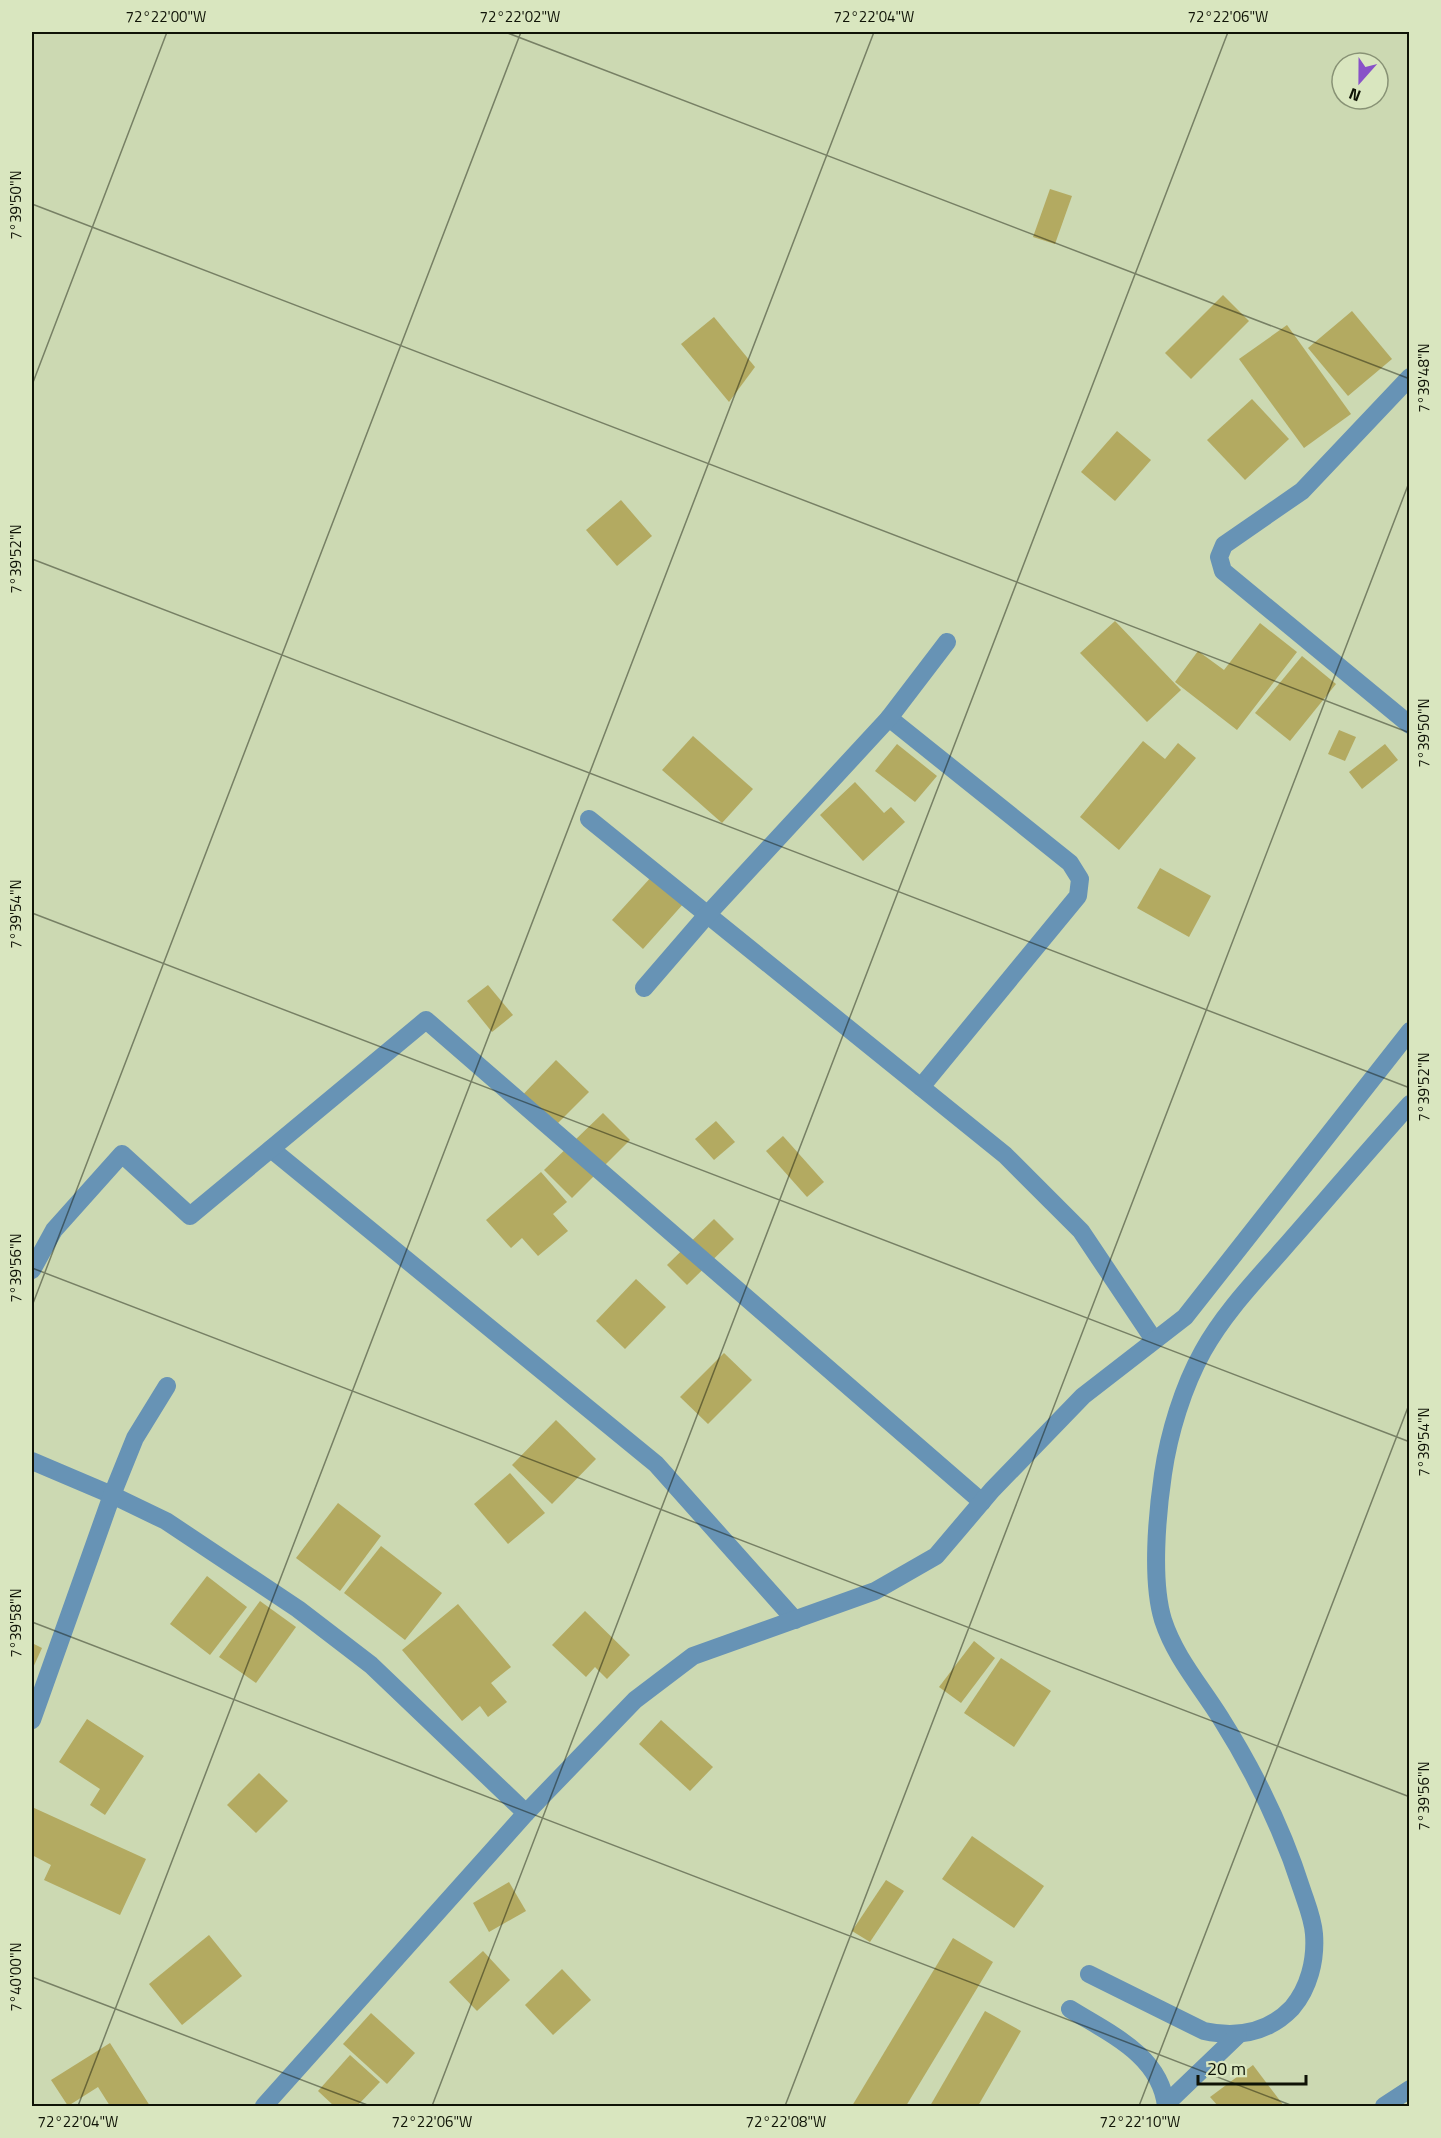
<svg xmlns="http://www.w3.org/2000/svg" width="1441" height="2138" viewBox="0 0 1441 2138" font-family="'Titillium Web',sans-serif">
	<rect width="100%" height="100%" fill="#ccd9b2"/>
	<g fill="#b3aa61">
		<path d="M1050,189L1072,196L1055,244L1033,237Z"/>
		<path d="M1223,295L1249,321L1191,379L1165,353Z"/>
		<path d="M1352,311L1392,359L1348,396L1308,348Z"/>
		<path d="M714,317L755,367L729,402L681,344Z"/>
		<path d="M1287,325L1351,414L1304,448L1239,359Z"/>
		<path d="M1252,399L1289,439L1245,480L1207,440Z"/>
		<path d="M1117,431L1151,460L1115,501L1081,472Z"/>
		<path d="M621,500L652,536L617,566L586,530Z"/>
		<path d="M1115,621L1181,690L1147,722L1080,653Z"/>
		<path d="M1260,623L1297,652L1237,730L1175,682L1198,651L1224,670Z"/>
		<path d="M1302,656L1336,684L1290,741L1255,713Z"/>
		<path d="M1339,730L1356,737L1345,761L1328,754Z"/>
		<path d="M693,736L753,789L722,823L662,770Z"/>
		<path d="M1143,741L1165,759L1178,743L1196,758L1119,850L1080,817Z"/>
		<path d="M897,744L937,776L915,802L875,771Z"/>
		<path d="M1385,744L1398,760L1362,789L1349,772Z"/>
		<path d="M855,782L884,813L891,807L905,822L863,861L820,815Z"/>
		<path d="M1160,868L1211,896L1189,937L1137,908Z"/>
		<path d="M653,875L684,903L643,949L612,920Z"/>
		<path d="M488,985L513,1015L492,1032L467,1001Z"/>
		<path d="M556,1060L589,1092L547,1134L515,1103Z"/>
		<path d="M603,1113L630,1140L572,1198L544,1170Z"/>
		<path d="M716,1121L735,1142L714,1160L695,1139Z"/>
		<path d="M783,1136L824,1182L807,1197L766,1151Z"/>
		<path d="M541,1172L567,1202L553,1214L568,1231L538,1256L522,1238L511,1248L486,1220Z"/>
		<path d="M714,1219L734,1239L687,1285L667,1265Z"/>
		<path d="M636,1279L666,1307L625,1349L596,1321Z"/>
		<path d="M724,1353L752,1380L708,1424L680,1397Z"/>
		<path d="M556,1420L596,1459L552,1504L512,1465Z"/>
		<path d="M510,1473L545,1513L508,1544L474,1504Z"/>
		<path d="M338,1503L381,1536L340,1591L296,1558Z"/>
		<path d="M381,1546L442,1593L405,1640L344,1593Z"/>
		<path d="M207,1576L247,1607L210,1655L170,1624Z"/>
		<path d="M260,1601L296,1627L256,1683L219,1657Z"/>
		<path d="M458,1604L511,1667L491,1683L507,1702L488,1717L480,1706L462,1721L402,1650Z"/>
		<path d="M585,1611L630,1655L607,1679L595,1667L586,1677L552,1645Z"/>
		<path d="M974,1641L995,1658L961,1703L939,1687Z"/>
		<path d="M32,1643L42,1648L32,1670Z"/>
		<path d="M1001,1658L1051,1691L1014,1747L964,1713Z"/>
		<path d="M87,1719L144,1756L105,1815L90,1805L100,1789L59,1762Z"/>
		<path d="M661,1720L713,1767L690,1791L639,1744Z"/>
		<path d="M259,1773L288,1801L256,1833L227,1805Z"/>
		<path d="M32,1807L146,1859L120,1915L44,1880L51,1865L32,1855Z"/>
		<path d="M972,1836L1044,1886L1014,1928L942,1879Z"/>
		<path d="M886,1880L904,1891L870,1942L852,1931Z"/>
		<path d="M509,1882L526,1911L489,1932L473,1903Z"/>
		<path d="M209,1935L242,1976L182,2025L149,1984Z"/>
		<path d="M953,1938L993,1962L906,2106H852Z"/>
		<path d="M483,1951L510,1980L477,2011L449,1982Z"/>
		<path d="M562,1969L591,2000L553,2035L525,2005Z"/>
		<path d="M985,2011L1021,2031L978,2106H930Z"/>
		<path d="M371,2013L415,2053L387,2084L343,2044Z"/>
		<path d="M110,2043L150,2106H110L98,2087L68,2106L51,2080Z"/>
		<path d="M350,2055L380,2082L357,2106H334L318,2091Z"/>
		<path d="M1253,2065L1284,2106H1218L1210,2097Z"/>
	</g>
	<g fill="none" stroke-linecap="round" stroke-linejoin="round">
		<g stroke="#6793b5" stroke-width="18">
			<path d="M1410,377L1302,491L1224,545L1219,557L1223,571L1410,725"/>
			<path d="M889,718L1070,863L1080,879L1078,896L921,1087"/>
			<path d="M589,819L1005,1155L1081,1231L1154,1340"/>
			<path d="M644,988L707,915L889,718L947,642"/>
			<path d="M271,1149L656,1464L795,1620"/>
			<path d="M32,1270L54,1230L122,1154L190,1216L426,1020L982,1502"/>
			<path d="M32,1461L112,1495L166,1521L298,1609L371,1665L526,1813"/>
			<path d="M32,1720L112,1495L135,1438L167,1386"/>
			<path d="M1089,1974L1204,2031C1237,2038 1268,2033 1292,2008C1309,1988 1316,1960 1314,1934C1313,1919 1307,1905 1302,1890C1283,1830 1254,1771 1220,1717C1200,1685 1175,1657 1163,1620C1151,1581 1157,1515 1163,1474C1169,1433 1183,1387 1203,1351C1224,1313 1255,1281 1283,1249C1325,1201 1367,1152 1410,1104"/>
			<path d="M1070,2009C1110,2034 1160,2055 1166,2106"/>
			<path d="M1166,2104L1238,2035"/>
			<path d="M264,2106L526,1813L635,1700L693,1656L875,1591L936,1556L992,1490L1083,1396L1185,1317L1410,1031"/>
			<path d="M1384,2106L1410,2089"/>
		</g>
	</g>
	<path fill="none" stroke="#0f1306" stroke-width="1.5" stroke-opacity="0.45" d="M505,32L1410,379M32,204L1410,733M32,385L167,32M32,559L1410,1088M32,913L1410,1442M32,1268L1410,1797M32,1306L521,32M32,1622L1293,2106M32,1977L370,2106M78,2106L874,32M432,2106L1228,32M785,2106L1410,480M1139,2106L1410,1402"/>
	<rect width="1441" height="2138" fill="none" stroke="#d9e6bf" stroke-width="66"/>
	<g transform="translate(1360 81) rotate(201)"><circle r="28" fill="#d9e6bf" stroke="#889275" stroke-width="1.5"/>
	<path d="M0-4.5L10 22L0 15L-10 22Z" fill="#8851c8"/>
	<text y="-9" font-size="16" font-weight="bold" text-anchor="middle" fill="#0f1306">N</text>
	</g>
	<path d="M1198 2075v9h108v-9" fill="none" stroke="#0f1306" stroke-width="3"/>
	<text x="1207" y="2075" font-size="18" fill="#0f1306" stroke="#d9e6bf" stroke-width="4.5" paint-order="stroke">20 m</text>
	<rect x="33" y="33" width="1375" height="2072" fill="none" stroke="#0f1306" stroke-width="2"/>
	<g font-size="15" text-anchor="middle" fill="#0f1306">
		<text x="166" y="22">72°22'00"W</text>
		<text x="520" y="22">72°22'02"W</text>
		<text x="874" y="22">72°22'04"W</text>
		<text x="1228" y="22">72°22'06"W</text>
		<text transform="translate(16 205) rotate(-90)" y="5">7°39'50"N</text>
		<text transform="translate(1424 378) rotate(-90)" y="5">7°39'48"N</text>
		<text transform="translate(16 559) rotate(-90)" y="5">7°39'52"N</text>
		<text transform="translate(1424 733) rotate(-90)" y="5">7°39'50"N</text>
		<text transform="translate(16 914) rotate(-90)" y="5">7°39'54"N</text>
		<text transform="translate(1424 1087) rotate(-90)" y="5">7°39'52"N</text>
		<text transform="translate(16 1268) rotate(-90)" y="5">7°39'56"N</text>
		<text transform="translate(1424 1442) rotate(-90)" y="5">7°39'54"N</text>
		<text transform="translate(16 1623) rotate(-90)" y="5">7°39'58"N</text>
		<text transform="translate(1424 1796) rotate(-90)" y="5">7°39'56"N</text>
		<text transform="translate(16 1977) rotate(-90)" y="5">7°40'00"N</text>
		<text x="78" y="2127">72°22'04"W</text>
		<text x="432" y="2127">72°22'06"W</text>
		<text x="786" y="2127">72°22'08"W</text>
		<text x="1140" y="2127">72°22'10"W</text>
	</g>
</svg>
